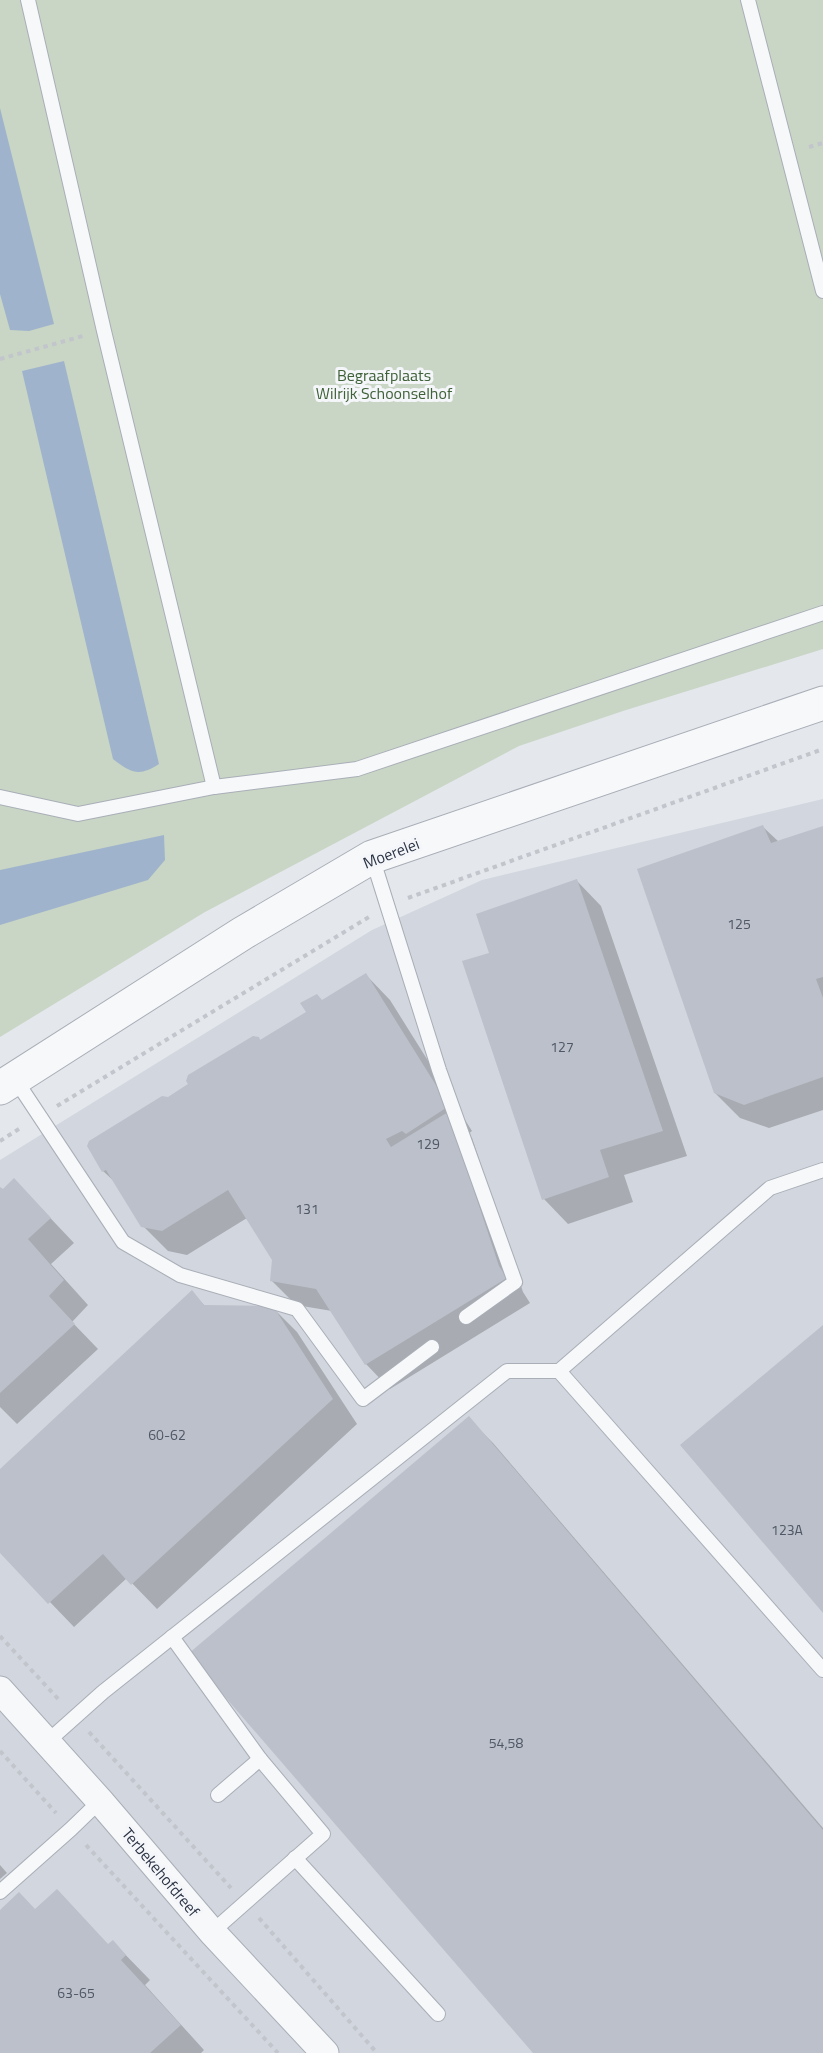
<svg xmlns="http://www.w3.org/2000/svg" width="823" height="2053" viewBox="0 0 823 2053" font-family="'Titillium Web',sans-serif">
	<rect width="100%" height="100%" fill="#e4e7ec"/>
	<path fill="#d2d6de" d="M823,799V2053H0V1160L372,930L482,880Z"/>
	<path fill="#c9d6c5" d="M0,0H823V649L623,711L519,746L205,912L0,1037Z"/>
	<g fill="#9fb4cc">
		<path d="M0,108L54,324L29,331L10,330L0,294Z"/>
		<path d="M64,361L159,764C139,777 131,773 113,759L22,371Z"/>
		<path d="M164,835L165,860L148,880L0,925V870Z"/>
	</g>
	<g fill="#0003">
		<path d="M763,827L779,842L823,828V1110L769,1128L740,1118L715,1093Z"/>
		<path d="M577,881L601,906L687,1156L624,1175L633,1202L568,1224L544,1199L464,962L491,954Z"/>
		<path d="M366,975L390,1000L472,1131L468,1134L472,1138L523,1292L530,1303L390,1389L366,1364L332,1311L296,1305L272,1281L273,1259L247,1218L187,1255L168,1251L143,1226L117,1184L103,1171L168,1099L258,1038L261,1041Z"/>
		<path d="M0,1190L38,1205L74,1243L51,1264L88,1305L72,1322L98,1349L17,1424L0,1407Z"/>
		<path d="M192,1292L205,1306L272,1307L297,1332L357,1424L157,1609L127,1578L74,1627L0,1550V1471Z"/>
		<path d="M469,1419L493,1443L823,1828V2053H535Z"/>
		<path d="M0,1865L7,1873L0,1879Z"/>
		<path d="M36,1910L109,1946L113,1942L150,1980L145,1985L204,2050L201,2053H0V1912Z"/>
	</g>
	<g fill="#bbc0ca">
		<path d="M763,825L771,843L823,826V977L816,979L823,998V1077L744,1105L714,1093L637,869Z"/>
		<path d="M577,879L663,1131L600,1150L609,1177L542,1200L462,961L489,953L476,914Z"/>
		<path d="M366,973L449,1106L406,1134L402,1131L386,1139L391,1147L448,1112L499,1266L507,1278L365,1365L316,1289L270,1281L272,1260L228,1190L162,1231L141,1227L106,1170L102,1172L87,1146L89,1141L162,1096L168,1097L188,1084L186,1081L188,1075L253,1036L259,1037L260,1040L306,1012L300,1003L317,994L322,1000Z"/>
		<path d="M14,1178L51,1218L28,1239L64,1280L49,1296L75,1324L0,1393V1187L3,1189Z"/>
		<path d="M192,1290L204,1305L273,1306L333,1399L131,1585L103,1554L48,1604L0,1553V1469Z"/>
		<path d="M823,1325V1613L680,1445Z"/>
		<path d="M469,1416L823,1830V2053H533L188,1654Z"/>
		<path d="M57,1889L108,1944L113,1940L126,1955L121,1960L181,2025L150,2053H0V1910L19,1892L35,1909Z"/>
	</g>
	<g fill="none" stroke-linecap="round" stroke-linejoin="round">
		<defs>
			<g id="service">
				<path d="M28,0L104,331L214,787"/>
				<path d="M748,0L823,291"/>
				<path d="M0,797L78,814L214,787L357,769L823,613"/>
				<path d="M372,857L439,1070L515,1282L466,1317"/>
				<path d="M15,1079L123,1242L180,1275L297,1309L363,1399L432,1347"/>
				<path d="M559,1371L823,1670"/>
				<path d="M172,1637L260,1759L323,1834L212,1932"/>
				<path d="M47,1742L103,1692L507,1371H559L770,1188L823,1170"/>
				<path d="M218,1795L260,1759"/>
				<path d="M295,1858L438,2014"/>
				<path d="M0,1892L71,1829L100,1801"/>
			</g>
			<path id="minor" d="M0,1690L100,1801L212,1932L325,2053"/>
			<path id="tertiary" d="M0,1088L243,933L372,857L823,703"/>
		</defs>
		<use href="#service" stroke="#a9aeb7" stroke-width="16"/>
		<use href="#minor" stroke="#a9aeb7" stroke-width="29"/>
		<use href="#tertiary" stroke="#a9aeb7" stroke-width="35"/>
		<g stroke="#c2c5cb" stroke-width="4" stroke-dasharray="4.5 4.5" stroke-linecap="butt">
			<path d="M809,147L823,143"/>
			<path d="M0,359L83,336"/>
			<path d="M408,898L823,749"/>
			<path d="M57,1106L369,917"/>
			<path d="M0,1141L22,1127"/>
			<path d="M0,1636L61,1702"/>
			<path d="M89,1732L231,1888"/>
			<path d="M0,1751L56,1813"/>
			<path d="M86,1845L278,2053"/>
			<path d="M259,1918L377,2053"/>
		</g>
		<use href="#service" stroke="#f7f8fa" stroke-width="14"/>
		<use href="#minor" stroke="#f7f8fa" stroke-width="27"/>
		<use href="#tertiary" stroke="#f7f8fa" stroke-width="33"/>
	</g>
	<g text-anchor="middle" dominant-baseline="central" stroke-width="6" stroke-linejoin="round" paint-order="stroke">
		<g font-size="14" fill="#4f5766">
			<text x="739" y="923">125</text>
			<text x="562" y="1046">127</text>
			<text x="428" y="1143">129</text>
			<text x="307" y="1208">131</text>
			<text x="167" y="1434">60-62</text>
			<text x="787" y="1529">123A</text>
			<text x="506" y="1742">54,58</text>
			<text x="76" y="1992">63-65</text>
		</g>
		<g font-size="16" fill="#3f6138" stroke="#f4f6f9">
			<text x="384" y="375">Begraafplaats<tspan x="384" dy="18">Wilrijk Schoonselhof</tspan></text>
		</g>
		<g font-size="16" fill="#2b3445" stroke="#f4f6f9">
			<text transform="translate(391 853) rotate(-21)">Moerelei</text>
			<text transform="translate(161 1872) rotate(50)">Terbekehofdreef</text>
		</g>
	</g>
</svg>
